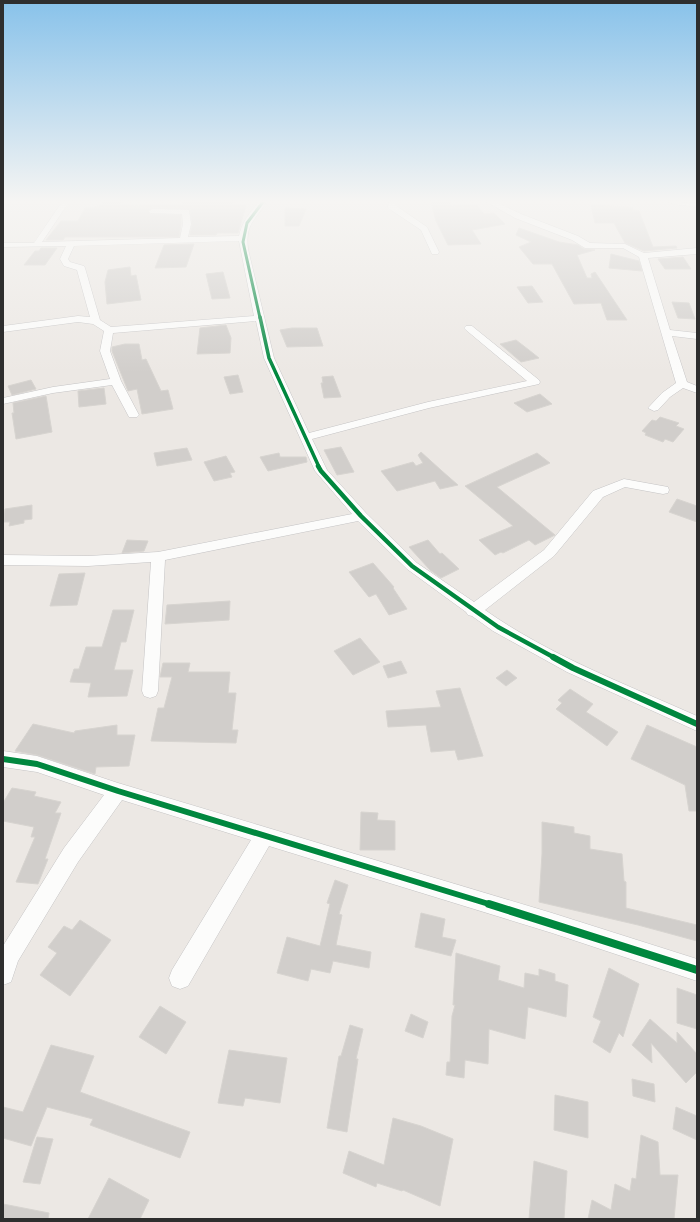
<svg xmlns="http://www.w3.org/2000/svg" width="700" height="1222" viewBox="0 0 700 1222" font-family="'Archivo Narrow',sans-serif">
	<rect width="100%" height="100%" fill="#ece8e4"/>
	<g fill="#d1cecb" stroke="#d7d4d0">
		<path d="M103,202H121L120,205L135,206L181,204L182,202H233L232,204L246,206L238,233H217L216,235H190L192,224L190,209L153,208L148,211L150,214L181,215V224L179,237H65L63,240H46L61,221H78L85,208L100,206Z"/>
		<path d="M431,202H450L452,206L476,204L484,214L494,213L505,224L472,230L481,244L448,245L436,221Z"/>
		<path d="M591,205L632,207L633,210L639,211L653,247L676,246L677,248L644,251L625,243L614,223H595Z"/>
		<path d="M285,208L306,209L299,226H285Z"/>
		<path d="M519,228L559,242L578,245L584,249L595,250L577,255L587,278H592L591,274L595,272L627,320H607L601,303L574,304L552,264H533L519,247L531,242L516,235Z"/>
		<path d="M194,244L186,267L155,268L164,245Z"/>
		<path d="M41,248H57L45,265H24L35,251H39Z"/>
		<path d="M611,254L639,261L642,271L609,268Z"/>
		<path d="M683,257L691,269H665L658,259Z"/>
		<path d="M130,267L131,276L136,275L141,300L107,304L105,282L108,270Z"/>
		<path d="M223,272L230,298L212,299L206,274Z"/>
		<path d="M532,286L543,302L528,303L517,287Z"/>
		<path d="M672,302L689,303L695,319L678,318Z"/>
		<path d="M226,325L231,338L230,353L197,354L200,328Z"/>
		<path d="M292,328H317L323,346L287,347L280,330Z"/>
		<path d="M516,340L529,350L539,358L521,362L500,344Z"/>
		<path d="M125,344H139L142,360L146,359L161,391L168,390L173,409L142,414L137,389L128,391L112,351V347Z"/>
		<path d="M238,375L243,392L230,394L224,377Z"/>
		<path d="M333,376L341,397L324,398L321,383H323L322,377Z"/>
		<path d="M31,380L36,389L12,395L8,386Z"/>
		<path d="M104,388L106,404L79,407L78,391Z"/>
		<path d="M540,394L552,404L527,412L514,403Z"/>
		<path d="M46,396L52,432L16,439L12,413H14L13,403Z"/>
		<path d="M660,417L679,423L676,426L684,429L673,442L665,439L663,442L645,435L646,433L642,431L652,420L656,421Z"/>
		<path d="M341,447L354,472L337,475L324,450Z"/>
		<path d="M187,448L192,460L157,466L154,453Z"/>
		<path d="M421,452L442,471L458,485L440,489L435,481L397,491L381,471L413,462L416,466L423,463L418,455Z"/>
		<path d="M279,453L280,457H306L307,462L268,471L260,457Z"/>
		<path d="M537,453L550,463L497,487L555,535L535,545L529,540L503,553L501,552L495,555L479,540L513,526L465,486Z"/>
		<path d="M226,456L235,472L230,473L232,477L214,481L204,462Z"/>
		<path d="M677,499L697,506V522L669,512Z"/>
		<path d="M32,505V519L24,520V523L9,526L10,522H4L5,509Z"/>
		<path d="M127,540L148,541L144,551L122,553Z"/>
		<path d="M428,540L440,554L442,553L459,569L441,578L430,570L409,547Z"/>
		<path d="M373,563L394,587L393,588L407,609L389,615L376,594L369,597L349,572Z"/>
		<path d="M85,573L77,605L50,606L59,574Z"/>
		<path d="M230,601L229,620L165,624L167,605Z"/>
		<path d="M113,610H134L126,642H121L114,670H133L127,696L88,697L91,683L70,682L74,669H79L86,647H102Z"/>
		<path d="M360,638L380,662L353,675L334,651Z"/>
		<path d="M401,661L407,673L388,678L383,666Z"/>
		<path d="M163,663H190L188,672H230L228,693H236L232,730H238L236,743L151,741L158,708H164L172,677H160Z"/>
		<path d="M507,670L517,678L506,686L496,678Z"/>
		<path d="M460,688L483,756L458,760L455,750L431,752L426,725L388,727L386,711L441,707L436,691Z"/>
		<path d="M570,689L593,704L586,712L618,732L607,746L556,709L562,703L558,700Z"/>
		<path d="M33,724L74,733L75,731L117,725V735H135L129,766L96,767L95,774L37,755L15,751Z"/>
		<path d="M647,725L697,747V811H689L685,785L631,759Z"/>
		<path d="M12,788L36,792L34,796L61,802L55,813H61L45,859H48L38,884L16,882L35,837H31L34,827L3,821V803Z"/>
		<path d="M361,812L378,813L377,820L395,821V850H360Z"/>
		<path d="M542,822L574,827V833L590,836V849L622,854L624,881L626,882V908L697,925V941L638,925L539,902L542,854Z"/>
		<path d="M335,880L348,885L339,914L342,915L336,945L371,952L369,968L333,961L330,973L311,969L308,981L277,973L287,937L320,946L330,904L327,903Z"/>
		<path d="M421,913L445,919L442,937L456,940L451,956L415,947Z"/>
		<path d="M80,920L111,940L70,996L40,975L57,953L48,947L64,926L72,930Z"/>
		<path d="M456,953L500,966L498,980L524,988L525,973L539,976V969L555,974V981L568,985L566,1017L528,1007L525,1039L489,1029L488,1064L465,1060L464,1078L446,1075L447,1062H450L452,1016L455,1005H453Z"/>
		<path d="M609,968L639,984L623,1037L619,1033L610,1053L593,1042L601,1021L593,1017Z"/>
		<path d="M677,988L697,995V1029L677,1023Z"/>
		<path d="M160,1006L186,1022L166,1054L139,1037Z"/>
		<path d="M411,1014L428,1022L423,1038L405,1031Z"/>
		<path d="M650,1019L677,1043V1032L697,1054V1072L686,1083L651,1043L652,1063L632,1045Z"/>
		<path d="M350,1025L363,1029L356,1059H358L347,1132L327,1128L339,1056H341Z"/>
		<path d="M51,1045L94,1056L80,1092L190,1132L180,1158L90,1125L93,1119L47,1107L31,1146L3,1138V1107L23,1112Z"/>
		<path d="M229,1050L287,1058L280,1103L245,1098L243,1106L218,1103Z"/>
		<path d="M632,1079L654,1084L655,1102L633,1096Z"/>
		<path d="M555,1095L588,1102V1138L554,1130Z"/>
		<path d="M676,1107L697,1116V1140L673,1129Z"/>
		<path d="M393,1118L421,1126L453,1139L440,1206L403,1190L402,1191L377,1183L376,1187L343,1173L349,1151L384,1165Z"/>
		<path d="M641,1135L658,1142L660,1175H678L674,1219H588L592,1200L611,1210L615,1184L630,1191L632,1178L636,1179Z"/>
		<path d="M37,1137L53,1139L40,1184L23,1182Z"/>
		<path d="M534,1161L567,1171L564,1219H529Z"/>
		<path d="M109,1178L149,1200L140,1219H88Z"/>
		<path d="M3,1204L49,1213L48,1219H3Z"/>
	</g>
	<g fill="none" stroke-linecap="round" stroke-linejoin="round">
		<defs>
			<g id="street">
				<path d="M62,202H69L42,242L180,238L183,224L182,214L150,213L149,211L153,209L189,210L191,224L188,237L239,236C242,222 250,212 259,202H266C256,221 245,222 248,249L274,358L309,433L428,402L527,381L466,330L464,328L466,326H472L539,380L540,382L539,384L429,408L312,439L327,470L366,513L417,563L474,602L544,550L593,491L624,479L668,487L669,490L668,493L663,494L625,487L603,497L554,556L485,610C549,655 625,684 697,716V731L567,672L493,631L472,616L468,615L466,612L407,569L358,521L165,560L158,691L156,696L150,698L144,696L142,691L151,562L88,566L3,565V555L88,556L158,552L352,514L315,471L264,358L256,321L113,333L110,351L121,381L139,415L137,417H129L112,385L53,393L3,404V398L53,387L110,379L100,351L104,331L93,324L78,322L3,332V326L78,316L90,317L77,270L64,266L60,259L66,246L3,247V243H34ZM239,241L254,316L111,327L100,320L85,268L84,266L70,262L68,259L74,246Z"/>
				<path d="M389,202H395V205L427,227L439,252L438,254H432L421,230L388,208Z"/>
				<path d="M487,202H496L521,214L578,236L590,243L625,244L644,253L697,248V254L648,258L670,330L697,333V339L672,336L687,382L697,386V393L683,388L670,397L658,410L654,411L648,408L662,393L676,383L639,257L623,248H585L572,240L515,218Z"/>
				<path d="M669,202L697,203V207L673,204Z"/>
				<path d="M3,751L37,756L118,783L552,913L697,959V981L552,933L269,846L188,986L180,989L172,986L169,978L172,970L251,840L122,800L78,862L18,961L11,982L3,985V946L64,848L104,795L37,772L3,767Z"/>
			</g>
		</defs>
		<use href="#street" stroke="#c5c4c5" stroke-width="1"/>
		<use href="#street" fill="#fcfcfb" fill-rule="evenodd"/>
		<defs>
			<path id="cycleway-far4" d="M260,318L243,242L247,223L263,202"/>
			<path id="cycleway-far3" d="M260,317L269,358L319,467"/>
			<path id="cycleway-far2" d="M318,466L321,471L361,516L412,566L498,627L555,658"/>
			<g id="cycleway-far1">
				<path d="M553,657L573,668L697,724"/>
				<path d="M3,759L37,764L118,791L492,905"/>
			</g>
			<path id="cycleway" d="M489,904L697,970"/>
		</defs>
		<use href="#cycleway-far4" stroke="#fff" stroke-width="4.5"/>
		<use href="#cycleway-far3" stroke="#fff" stroke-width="5.5"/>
		<use href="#cycleway-far2" stroke="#fff" stroke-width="7"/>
		<use href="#cycleway-far1" stroke="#fff" stroke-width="8"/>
		<use href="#cycleway" stroke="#fff" stroke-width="10"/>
		<use href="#cycleway-far4" stroke="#00873e" stroke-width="3"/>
		<use href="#cycleway-far3" stroke="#00873e" stroke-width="3.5"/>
		<use href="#cycleway-far2" stroke="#00873e" stroke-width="4.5"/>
		<use href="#cycleway-far1" stroke="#00873e" stroke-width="6"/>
		<use href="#cycleway" stroke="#00873e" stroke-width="8"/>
	</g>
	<linearGradient id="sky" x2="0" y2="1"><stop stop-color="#88c2ea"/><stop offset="0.54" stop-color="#f6f5f3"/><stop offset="1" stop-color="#f6f5f3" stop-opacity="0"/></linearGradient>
	<rect width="700" height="373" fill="url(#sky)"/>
	<rect width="700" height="1222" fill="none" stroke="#2e2e2e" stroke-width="8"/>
</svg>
